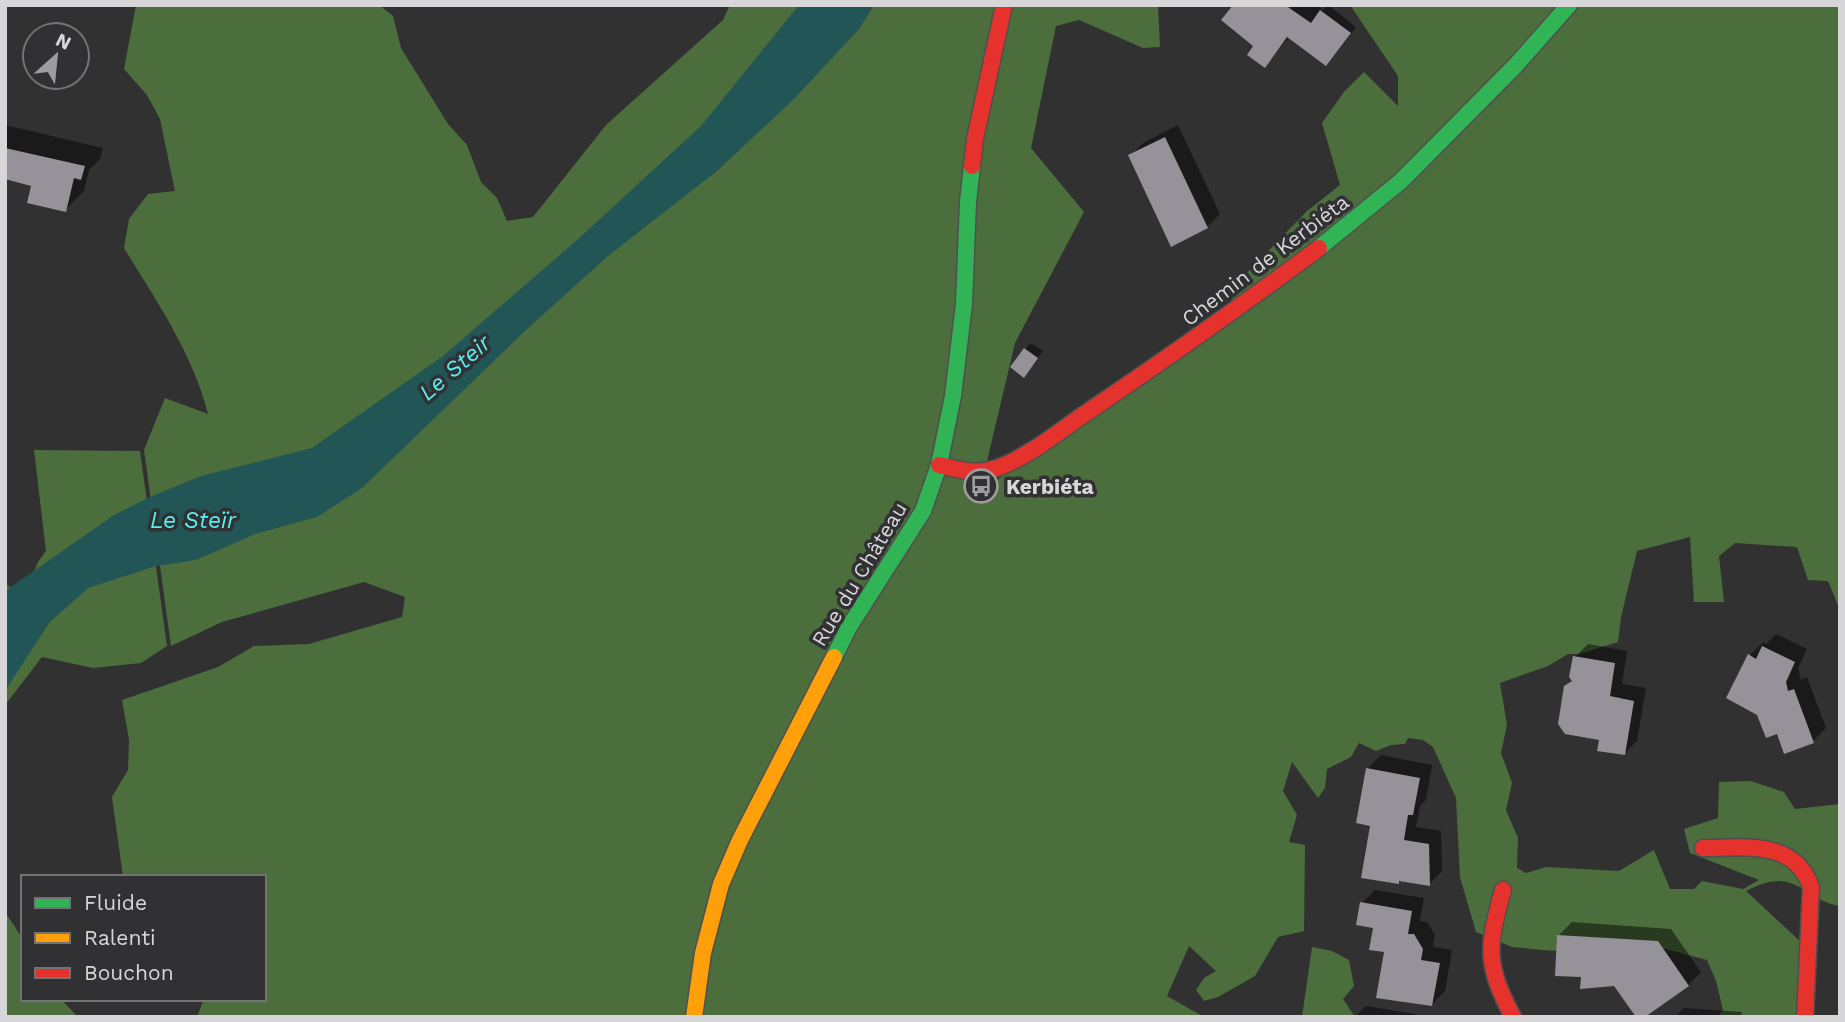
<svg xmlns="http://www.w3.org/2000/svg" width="1845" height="1022" viewBox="0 0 1845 1022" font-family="'Work Sans',sans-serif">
	<rect width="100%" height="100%" fill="#313132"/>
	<g fill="#4c6e3c">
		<path d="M136,5H379L393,16L401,48L448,124L467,145L481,182L497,198L507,221L533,217L606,125L723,20L730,5H1158L1160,47L1143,48L1079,20L1056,26L1031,148L1084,212L1015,343L979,495L1001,477L1213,335L1245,275L1307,211L1340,185L1322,123L1344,92L1364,72L1398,106V76L1350,5H1840V610L1828,581L1808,580L1797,547L1735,543L1719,556L1724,602H1694L1690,537L1637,551L1621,617L1618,642L1579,654H1568L1548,666L1500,683L1507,725L1501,753L1512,783L1506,810L1518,838L1517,868L1526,873L1546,867L1619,871L1654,850L1670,889H1694L1702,881L1743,889L1759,880L1690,853L1684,829L1718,818L1719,782L1751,781L1784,792L1795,809L1840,804V906C1799,899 1798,864 1746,891L1804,945V1017H1717L1723,1010L1716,981L1707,960L1639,942L1575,952L1543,950L1512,947L1476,932L1460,877L1456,798L1433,747L1423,740L1408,738L1405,744L1391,745L1376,751L1359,743L1351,757L1327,769L1325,788L1318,798L1292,762L1283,791L1297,815L1289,842L1305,845L1304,931L1278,937L1255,976L1218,997L1204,1001L1196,990L1204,978L1216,971L1189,946L1167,996L1204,1017H197L204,999H264V877H123L112,797L128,770L129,740L122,700L218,667L254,646L309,644L402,617L405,597L364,582L222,622L171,646L144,450L165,398L208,414C193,354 156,300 124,248L129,219L148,194L175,191L160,119L147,95L124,69Z"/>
		<path d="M34,450L140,451L167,646L141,663L93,668L42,657L5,705V582L22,600L38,562L46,551Z"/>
		<path d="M5,912L23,939V999H61L78,1017H5Z"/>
		<path d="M1312,947L1332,951L1349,960L1354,986L1343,999L1355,1017H1302Z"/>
	</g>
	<path fill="#225656" d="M799,5H874L860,28L793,100L717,171L608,256L526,330L362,488L317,517L255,534L196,560L156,566L88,588L49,623L5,691V591L114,515L150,497L201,476L312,448L443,356L576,241L701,126Z"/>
	<g fill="#0007">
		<path d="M1235,5H1316L1323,10L1328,5L1356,27L1338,51L1326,64L1289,37L1265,66Z"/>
		<path d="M5,125L103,148L100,159L89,170L84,191L65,210L33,184L5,178Z"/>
		<path d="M1178,125L1220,214L1207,227L1130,156L1143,143Z"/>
		<path d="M1031,343L1043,351L1024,376L1025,349Z"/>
		<path d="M1776,634L1807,649L1798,668L1801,680L1807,677L1826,728L1813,741L1778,732L1759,713L1729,697L1750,655L1763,642L1766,644Z"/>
		<path d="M1588,644L1627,651L1622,684L1646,688L1637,741L1624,754L1601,738L1566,687L1573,679L1575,657Z"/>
		<path d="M1381,755L1432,765L1426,800L1420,806L1416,827L1441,831L1442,871L1429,884L1401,880L1398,883L1373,824L1368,768Z"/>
		<path d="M1375,890L1424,898L1420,921L1427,922L1435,935L1433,947L1452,950L1445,991L1432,1004L1386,950L1362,903Z"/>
		<path d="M1572,922L1671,929L1701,972L1688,985L1642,1017L1615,984L1583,976L1559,935Z"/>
		<path d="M1366,1006L1415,1014V1017H1355Z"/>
		<path d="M1684,1008L1742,1012L1741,1017H1675Z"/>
	</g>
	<g fill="#95929a">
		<path d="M1233,5H1285L1311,23L1320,10L1351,33L1326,66L1287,37L1265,68L1247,55L1253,46L1221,20Z"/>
		<path d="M1165,137L1208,228L1171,247L1128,155Z"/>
		<path d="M5,148L85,166L81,180L74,178L66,212L27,203L31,186L5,179Z"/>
		<path d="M1024,348L1038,358L1024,378L1010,367Z"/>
		<path d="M1762,646L1795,662L1786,682L1788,691L1794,689L1814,743L1784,754L1777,734L1766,738L1757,715L1726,698L1748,654L1756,659Z"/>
		<path d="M1573,656L1615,663L1610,696L1634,701L1625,755L1597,751L1599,740L1565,734L1558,724L1564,686L1572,681L1569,677Z"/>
		<path d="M1366,768L1420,778L1413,815H1408L1404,840L1429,844L1430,886L1399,881V884L1361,878L1370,826L1356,823Z"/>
		<path d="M1360,902L1412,911L1408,934H1414L1423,949L1421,960L1440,963L1432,1006L1376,998L1384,952L1369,950L1373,928L1356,925Z"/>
		<path d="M1557,935L1658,941L1689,986L1645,1017H1636L1614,986L1580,989L1581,977L1555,976Z"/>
	</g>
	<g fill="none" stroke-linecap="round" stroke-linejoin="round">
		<defs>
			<g id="fast">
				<path d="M1319,248L1401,181L1515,66L1569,5"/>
				<path d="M834,657L849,627L923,511L939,465L953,396L964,304L968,202L972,166"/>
			</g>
			<path id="slow" d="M694,1017L703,953L721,884L740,840L834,657"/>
			<g id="jam">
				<path d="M972,166L975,139L1004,5"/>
				<path d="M939,465C959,470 976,475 997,468C1029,457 1063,428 1092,409C1169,357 1244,304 1319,248"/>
				<path d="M1703,848C1744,848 1795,839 1811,887L1805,1017"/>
				<path d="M1503,890C1487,947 1485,964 1513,1017"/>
			</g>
		</defs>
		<use href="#fast" stroke="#4f4f4f" stroke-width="19"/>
		<use href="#slow" stroke="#4f4f4f" stroke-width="19"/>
		<use href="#jam" stroke="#4f4f4f" stroke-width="19"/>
		<use href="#fast" stroke="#30b455" stroke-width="16"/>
		<use href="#slow" stroke="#ff9f0a" stroke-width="16"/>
		<use href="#jam" stroke="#e5322d" stroke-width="16"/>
	</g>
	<defs>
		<symbol id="bus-ring" viewBox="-11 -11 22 22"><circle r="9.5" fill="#313033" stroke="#9d9c9e" stroke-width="1.5"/><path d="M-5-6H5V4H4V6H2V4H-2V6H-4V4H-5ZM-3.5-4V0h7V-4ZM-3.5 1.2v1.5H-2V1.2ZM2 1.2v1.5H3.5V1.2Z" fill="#9d9c9e"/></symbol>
	</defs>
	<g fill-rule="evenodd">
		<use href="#bus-ring" x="962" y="467" width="38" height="38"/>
	</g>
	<g text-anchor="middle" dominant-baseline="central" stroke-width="7" stroke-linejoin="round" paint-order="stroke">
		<g font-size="21" fill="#d7d6d8" stroke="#313033">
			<text transform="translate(1265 260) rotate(-37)">Chemin de Kerbiéta</text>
			<text transform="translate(859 574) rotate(-59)">Rue du Château</text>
		</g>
		<g font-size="21" font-weight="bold" fill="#d7d6d8" stroke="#313033" text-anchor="start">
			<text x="1006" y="486">Kerbiéta</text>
		</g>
		<g font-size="23" font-style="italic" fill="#55f0f0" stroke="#313033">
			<text transform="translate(455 368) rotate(-41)">Le Steir</text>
			<text x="193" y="520">Le Steïr</text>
		</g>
	</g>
	<rect width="1845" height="1022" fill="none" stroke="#d7d6d8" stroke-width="14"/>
	<rect x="21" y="875" width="245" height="126" fill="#313033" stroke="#737275" stroke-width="2"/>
	<rect x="35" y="898" width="35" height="10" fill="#30b455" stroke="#737275" stroke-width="2"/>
	<text x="84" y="910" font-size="21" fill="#d7d6d8">Fluide</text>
	<rect x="35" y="933" width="35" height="10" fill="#ff9f0a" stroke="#737275" stroke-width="2"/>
	<text x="84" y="945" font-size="21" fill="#d7d6d8">Ralenti</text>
	<rect x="35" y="968" width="35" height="10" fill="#e5322d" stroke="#737275" stroke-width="2"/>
	<text x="84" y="980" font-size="21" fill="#d7d6d8">Bouchon</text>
	<g transform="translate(56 56) rotate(27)"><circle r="33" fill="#313033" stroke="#737275" stroke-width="2"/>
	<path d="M0-5L12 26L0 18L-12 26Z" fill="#9d9c9e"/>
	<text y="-10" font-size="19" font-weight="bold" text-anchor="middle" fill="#d7d6d8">N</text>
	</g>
</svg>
